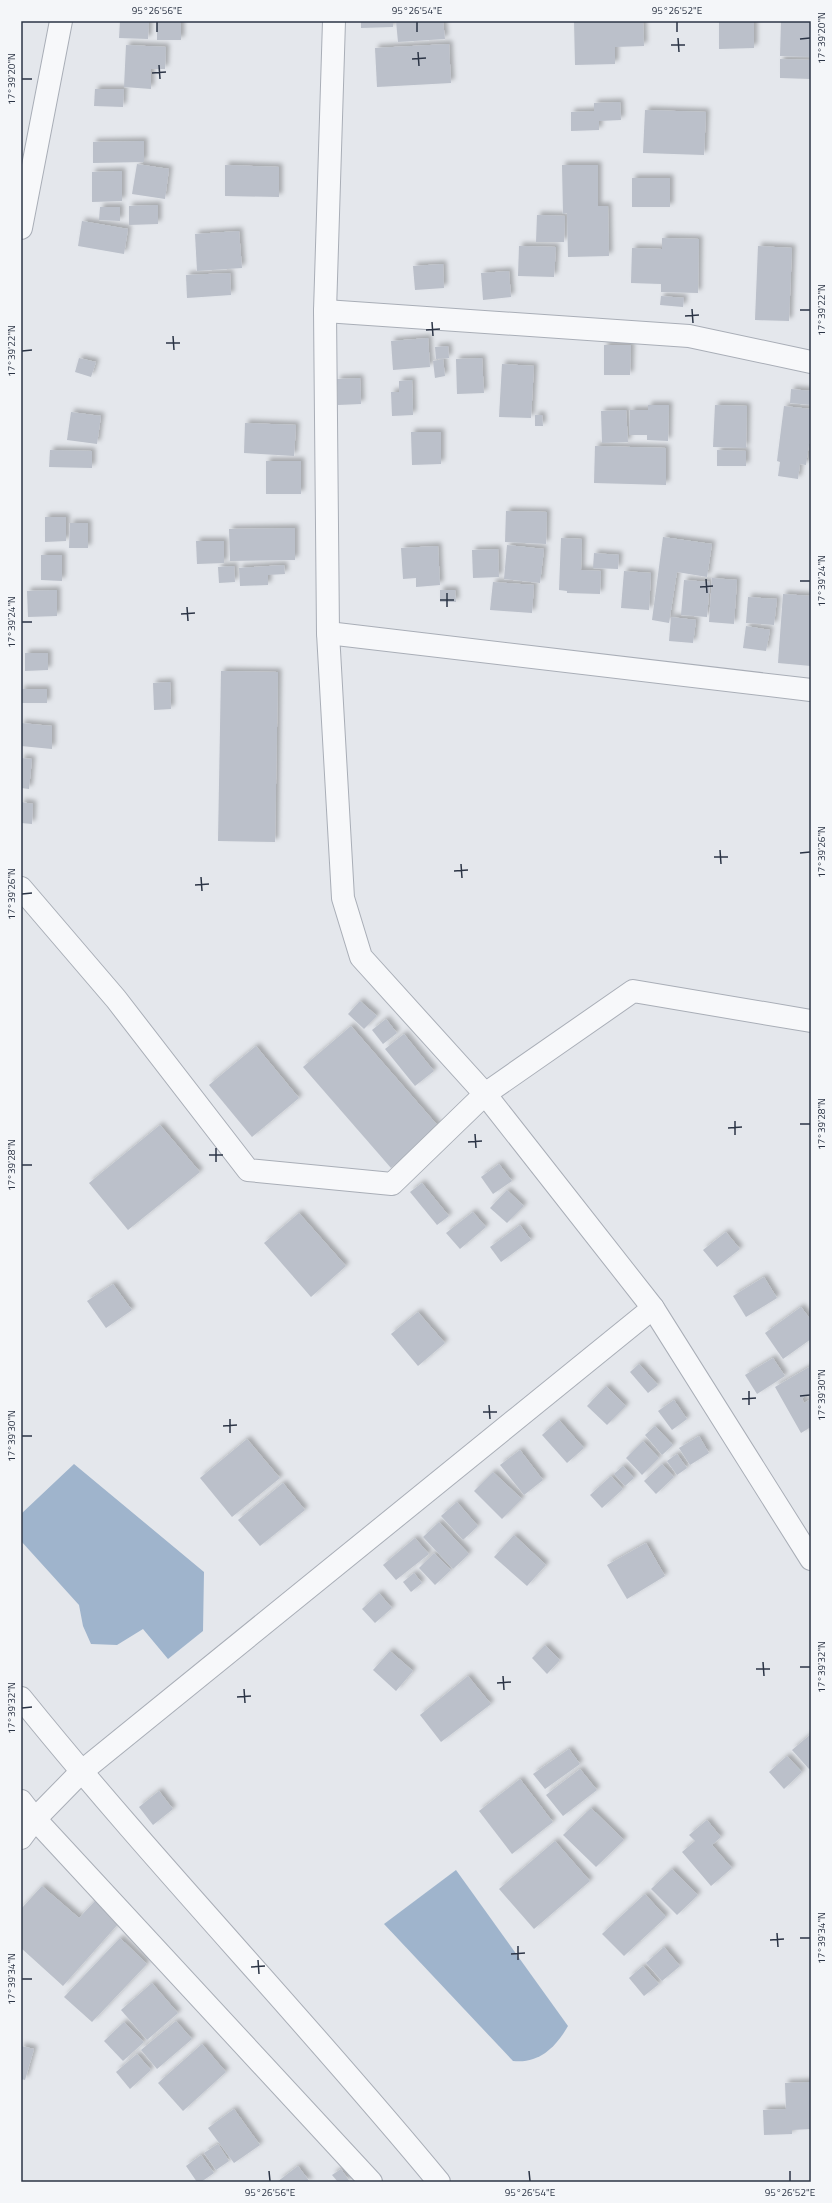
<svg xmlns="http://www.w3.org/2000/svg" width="832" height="2203" viewBox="0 0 832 2203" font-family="'Titillium Web',sans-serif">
	<defs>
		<filter id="shadow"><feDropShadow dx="3.5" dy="-3.5" stdDeviation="2" flood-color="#0004"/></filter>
	</defs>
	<rect width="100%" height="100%" fill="#e4e7ec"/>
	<g fill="#9fb4cc">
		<path d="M74,1464L204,1572L203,1631L168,1659L143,1629L117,1645L91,1644L83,1626L79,1605L21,1541V1514Z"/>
		<path d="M456,1870L568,2026C556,2047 539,2064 513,2061L384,1924Z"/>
	</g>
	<g fill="#bbc0ca" filter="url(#shadow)">
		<path d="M120,21H149L148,39L119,38Z"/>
		<rect x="157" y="21" width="24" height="19"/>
		<path d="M361,21H393V27L361,28Z"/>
		<path d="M396,21H443L445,39L398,42Z"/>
		<path d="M574,21H643L644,46L615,47V64L575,65Z"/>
		<path d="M719,21H754V48L719,49Z"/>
		<path d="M781,21H811V57L780,56Z"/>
		<path d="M449,44L451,83L377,87L375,48Z"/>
		<path d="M126,45L166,47L165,69H151V89L124,87Z"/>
		<path d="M780,59L811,60V79L780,78Z"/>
		<path d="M95,89H124L123,107L94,106Z"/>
		<path d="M620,102L621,120L599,121V130L571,131V112L594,111V103Z"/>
		<path d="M645,110L706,112L704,155L643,153Z"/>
		<path d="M144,141V162L93,163V142Z"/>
		<path d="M137,164L169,169L165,199L132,194Z"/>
		<path d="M225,165L279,167V197L225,196Z"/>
		<path d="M562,165H598V206H608L609,256L568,257L567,213L563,214Z"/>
		<path d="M122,171V201L92,202V172Z"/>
		<rect x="632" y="178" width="38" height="29"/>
		<path d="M158,205V224L129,225V206Z"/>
		<path d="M100,207H120V221L99,220Z"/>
		<path d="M537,215L565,216L564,242H536Z"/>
		<path d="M82,221L128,229L124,254L78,246Z"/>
		<path d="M239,231L242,268L197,271L195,234Z"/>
		<path d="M662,238L699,239L698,293L661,292V284L631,283L632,248L662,249Z"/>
		<path d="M519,246L556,247L554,277L518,276Z"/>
		<path d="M758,246L792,248L789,321L755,320Z"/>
		<path d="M443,264L444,288L415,290L413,266Z"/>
		<path d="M509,271L511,297L483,300L481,273Z"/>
		<path d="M230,273L231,295L187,298L186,275Z"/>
		<path d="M661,296L684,298L683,307L660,305Z"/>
		<path d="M428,338L430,367L393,370L391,341Z"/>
		<path d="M604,345H631L630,375H604Z"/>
		<path d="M448,346L449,358L436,359L435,347Z"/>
		<path d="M79,358L96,362L91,377L75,372Z"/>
		<path d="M482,358L484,393L457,394L456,359Z"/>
		<path d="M443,359L445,376L435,378L433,361Z"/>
		<path d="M502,364L534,366L531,418L499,417Z"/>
		<path d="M360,378L361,404L338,405L337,379Z"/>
		<path d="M412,380L413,415L392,416L391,392H399V381Z"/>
		<path d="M791,389L811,391V405L790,403Z"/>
		<path d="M648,405H669L668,441L647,440V435H629L630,410H648Z"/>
		<path d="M715,405L747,406L746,448L713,447Z"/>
		<path d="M784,406L811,409V430L806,465L800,464L798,479L778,476L780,462L777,461Z"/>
		<path d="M626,410L628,442L602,443L601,411Z"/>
		<path d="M71,412L101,416L97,444L67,440Z"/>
		<path d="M535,415H542L543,426H535Z"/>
		<path d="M245,423L296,425L294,456L244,453Z"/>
		<path d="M411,432H441V464L412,465Z"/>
		<path d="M595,446L666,448V485L594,483Z"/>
		<path d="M50,450L92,451V468L49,467Z"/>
		<path d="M717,450L746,451V466H717Z"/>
		<rect x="266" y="461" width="35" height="33"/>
		<path d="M506,511L547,512L546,544L505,542Z"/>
		<path d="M45,517H66V541L45,542Z"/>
		<path d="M70,523H88V548H69Z"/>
		<path d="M295,528V560L230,561L229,529Z"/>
		<path d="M663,537L712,544L707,577L677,572L669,623L652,620Z"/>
		<path d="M561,538L582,539L581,570L601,571L600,594L567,593V591L559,590Z"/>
		<path d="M196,541H224V563L197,564Z"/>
		<path d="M507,545L544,549L540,583L504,579Z"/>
		<path d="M438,546L440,585L416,587V578L403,579L401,548Z"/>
		<path d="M498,549L499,577L473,578L472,550Z"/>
		<path d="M594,553L619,555L618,569L593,568Z"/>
		<path d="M41,555H62V581L41,580Z"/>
		<path d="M284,565L285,574L268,575V585L240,586L239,568Z"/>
		<path d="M234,566L235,582L219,583L218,567Z"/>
		<path d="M624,571L651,573L649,610L621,608Z"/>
		<path d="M712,578L737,580L734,624L709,622Z"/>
		<path d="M684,580L710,582L707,617L681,615Z"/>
		<path d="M493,582L534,585L532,613L490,610Z"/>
		<path d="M57,590V616L28,617L27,591Z"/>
		<path d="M440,590H455L456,602H440Z"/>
		<path d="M783,594L811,596V666L778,663Z"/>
		<path d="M748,597L777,599L774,625L746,623Z"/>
		<path d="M671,617L696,620L693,643L669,641Z"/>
		<path d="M746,626L770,630L766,651L743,648Z"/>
		<path d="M25,653H48V670L25,671Z"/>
		<path d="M221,671L278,672L275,842L218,841Z"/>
		<path d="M170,682L171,709L154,710L153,683Z"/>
		<rect x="21" y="689" width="26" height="14"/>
		<path d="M21,723L52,726V749L21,746Z"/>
		<path d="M21,758L32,759L29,789L21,788Z"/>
		<path d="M21,802L33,804L32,824L21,823Z"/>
		<path d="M360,1001L377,1016L364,1029L348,1014Z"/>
		<path d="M386,1019L397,1033L383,1044L372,1030Z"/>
		<path d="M351,1026L439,1127L391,1168L303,1067Z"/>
		<path d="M404,1034L434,1071L415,1086L385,1049Z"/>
		<path d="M256,1046L299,1098L252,1137L209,1085Z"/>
		<path d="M160,1125L200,1172L128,1230L89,1183Z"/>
		<path d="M499,1164L512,1181L493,1194L481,1177Z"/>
		<path d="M422,1183L449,1216L437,1225L410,1192Z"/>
		<path d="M507,1190L524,1206L507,1223L490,1208Z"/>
		<path d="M473,1212L486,1227L460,1249L446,1233Z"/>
		<path d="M299,1213L346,1266L311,1297L264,1243Z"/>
		<path d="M520,1225L531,1240L501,1262L490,1247Z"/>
		<path d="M726,1232L740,1249L717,1267L703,1250Z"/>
		<path d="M764,1277L777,1298L746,1317L733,1296Z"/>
		<path d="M113,1284L132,1310L106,1328L87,1301Z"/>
		<path d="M801,1307L811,1320V1339L783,1359L765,1333Z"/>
		<path d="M418,1312L445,1343L418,1366L391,1334Z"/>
		<path d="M773,1358L785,1376L757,1394L745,1375Z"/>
		<path d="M639,1364L658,1385L648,1393L630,1372Z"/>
		<path d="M811,1366V1393L802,1398L804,1403L811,1399V1427L801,1433L775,1387Z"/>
		<path d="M606,1386L626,1406L607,1425L587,1406Z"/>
		<path d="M674,1400L687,1419L672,1430L658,1411Z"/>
		<path d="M559,1420L584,1448L567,1463L542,1435Z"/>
		<path d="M655,1426L673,1445L662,1455L645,1435Z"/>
		<path d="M699,1436L709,1453L690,1465L679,1448Z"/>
		<path d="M247,1439L280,1478L232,1517L200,1478Z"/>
		<path d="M643,1441L659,1458L642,1475L626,1458Z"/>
		<path d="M520,1450L543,1480L524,1495L500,1465Z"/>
		<path d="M677,1454L687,1468L677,1475L667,1461Z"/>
		<path d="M662,1464L674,1477L656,1494L644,1481Z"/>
		<path d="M623,1466L634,1478L625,1486L614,1474Z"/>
		<path d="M493,1472L522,1499L502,1519L474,1491Z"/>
		<path d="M611,1476L623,1489L602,1508L590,1495Z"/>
		<path d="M283,1483L305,1510L260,1546L238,1520Z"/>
		<path d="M457,1502L478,1526L463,1540L441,1516Z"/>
		<path d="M439,1522L469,1554L453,1569L423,1537Z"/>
		<path d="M514,1535L546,1565L527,1586L494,1557Z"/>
		<path d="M415,1538L429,1554L396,1580L383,1565Z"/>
		<path d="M646,1543L665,1576L627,1599L607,1565Z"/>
		<path d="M434,1553L451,1570L435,1585L419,1568Z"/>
		<path d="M414,1573L422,1583L411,1592L403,1582Z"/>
		<path d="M379,1593L392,1608L375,1623L362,1609Z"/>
		<path d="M545,1645L560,1660L547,1674L532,1658Z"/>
		<path d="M390,1651L413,1671L396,1691L373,1670Z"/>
		<path d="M468,1676L491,1704L441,1742L420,1715Z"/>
		<path d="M811,1734V1768L809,1769L792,1750Z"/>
		<path d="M569,1749L580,1764L545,1789L533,1774Z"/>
		<path d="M787,1756L802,1772L784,1789L769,1772Z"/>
		<path d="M580,1769L597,1790L563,1816L546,1795Z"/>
		<path d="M520,1779L553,1822L512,1854L479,1811Z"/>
		<path d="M159,1791L173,1809L153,1825L139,1807Z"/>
		<path d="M591,1808L624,1840L596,1867L563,1835Z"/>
		<path d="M707,1820L721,1837L712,1845L732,1868L711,1886L682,1852L695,1841L689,1835Z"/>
		<path d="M555,1841L590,1881L534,1929L499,1889Z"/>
		<path d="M672,1869L698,1895L677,1915L651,1889Z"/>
		<path d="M42,1886L79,1918L95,1901L119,1923L63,1986L21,1948V1909Z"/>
		<path d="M645,1894L666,1917L624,1956L602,1934Z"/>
		<path d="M120,1938L147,1964L92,2022L64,1997Z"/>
		<path d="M664,1947L680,1966L662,1981L646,1963Z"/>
		<path d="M643,1966L659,1984L644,1996L629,1978Z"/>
		<path d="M152,1983L178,2013L147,2040L121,2010Z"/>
		<path d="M176,2021L192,2039L157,2069L141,2050Z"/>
		<path d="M124,2022L144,2042L123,2061L104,2041Z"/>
		<path d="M202,2044L226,2072L183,2111L158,2083Z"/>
		<path d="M21,2046L34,2049L25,2080L21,2079Z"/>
		<path d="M137,2054L151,2070L130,2089L116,2072Z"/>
		<path d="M811,2082V2129L792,2130V2134L764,2135L763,2110L786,2109L785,2083Z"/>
		<path d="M234,2109L260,2145L234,2163L208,2128Z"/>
		<path d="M218,2144L229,2161L216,2170L204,2153Z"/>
		<path d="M201,2155L214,2173L201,2182H197L186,2166Z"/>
		<path d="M298,2166L310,2182H277Z"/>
		<path d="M341,2169L350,2182H338L332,2175Z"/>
	</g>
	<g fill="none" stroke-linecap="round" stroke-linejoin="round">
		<defs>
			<g id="minor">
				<path d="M334,21L325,311L328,633L343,898L361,957L485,1094L653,1308L811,1559"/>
				<path d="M21,228L61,21"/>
				<path d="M325,311L689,336L811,362"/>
				<path d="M328,633L811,690"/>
				<path d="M21,888L116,999L248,1170L392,1184L485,1094L633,991L811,1021"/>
				<path d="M21,1698C155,1864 303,2017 439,2182"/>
				<path d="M21,1801L35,1819L371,2182"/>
				<path d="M21,1838L35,1819L81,1772L653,1308"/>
			</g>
		</defs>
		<use href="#minor" stroke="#a9aeb7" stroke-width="24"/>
		<use href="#minor" stroke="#f7f8fa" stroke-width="22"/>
	</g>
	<path fill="none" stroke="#2b3445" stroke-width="1.5" d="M157,22V32M417,22V32M677,22V32M678,38L679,52M800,39L810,38M671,45H685M418,52L419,66M412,59L426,58M159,65L160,79M152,73L166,72M22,79H32M692,309L693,323M800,310H810M685,316L699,315M432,322L433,336M426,330L440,329M173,336L174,350M166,343H180M22,351L32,350M706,579L707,593M800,581H810M700,587L713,586M447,593V607M440,600H454M187,607L188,621M181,614L195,613M22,622H32M720,850L721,864M800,853L810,852M714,857H728M461,864L462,878M454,871L468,870M201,877L202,891M195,885L209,884M22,894L32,893M735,1121V1135M800,1124H810M728,1128L742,1127M475,1134L476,1148M468,1142L482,1141M216,1148V1162M209,1155H223M22,1165H32M749,1391V1405M800,1396L810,1395M742,1399L756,1398M489,1405L490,1419M483,1412H497M230,1419V1433M223,1426L237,1425M22,1436H32M763,1662L764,1676M800,1667H810M756,1669H770M503,1676L504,1690M497,1683L511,1682M244,1689L245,1703M237,1697L251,1696M22,1708L32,1707M777,1933L778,1947M800,1938H810M770,1940L784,1939M518,1946V1960M511,1954L525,1953M258,1960L259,1974M251,1967L265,1966M22,1979H32M269,2171L270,2181M529,2171L530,2181M790,2171V2181"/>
	<rect width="832" height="2203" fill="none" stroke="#f4f6f9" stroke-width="44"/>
	<rect x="22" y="22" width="788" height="2159" fill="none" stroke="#2b3445" stroke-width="1.5"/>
	<g font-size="10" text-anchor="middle" fill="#2b3445">
		<text x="157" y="14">95°26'56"E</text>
		<text x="417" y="14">95°26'54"E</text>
		<text x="677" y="14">95°26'52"E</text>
		<text transform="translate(821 38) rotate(-90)" y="4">17°39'20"N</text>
		<text transform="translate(11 79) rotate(-90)" y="4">17°39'20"N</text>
		<text transform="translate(821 310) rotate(-90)" y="4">17°39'22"N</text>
		<text transform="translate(11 351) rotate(-90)" y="4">17°39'22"N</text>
		<text transform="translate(821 581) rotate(-90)" y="4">17°39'24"N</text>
		<text transform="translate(11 622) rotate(-90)" y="4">17°39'24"N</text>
		<text transform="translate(821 852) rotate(-90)" y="4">17°39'26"N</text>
		<text transform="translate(11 894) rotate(-90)" y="4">17°39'26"N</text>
		<text transform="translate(821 1124) rotate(-90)" y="4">17°39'28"N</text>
		<text transform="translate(11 1165) rotate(-90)" y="4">17°39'28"N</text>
		<text transform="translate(821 1395) rotate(-90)" y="4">17°39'30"N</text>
		<text transform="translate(11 1436) rotate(-90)" y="4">17°39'30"N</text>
		<text transform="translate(821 1667) rotate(-90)" y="4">17°39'32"N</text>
		<text transform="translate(11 1708) rotate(-90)" y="4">17°39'32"N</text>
		<text transform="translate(821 1938) rotate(-90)" y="4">17°39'34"N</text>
		<text transform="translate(11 1979) rotate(-90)" y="4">17°39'34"N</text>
		<text x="270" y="2196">95°26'56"E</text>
		<text x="530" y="2196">95°26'54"E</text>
		<text x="790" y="2196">95°26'52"E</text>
	</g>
</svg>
